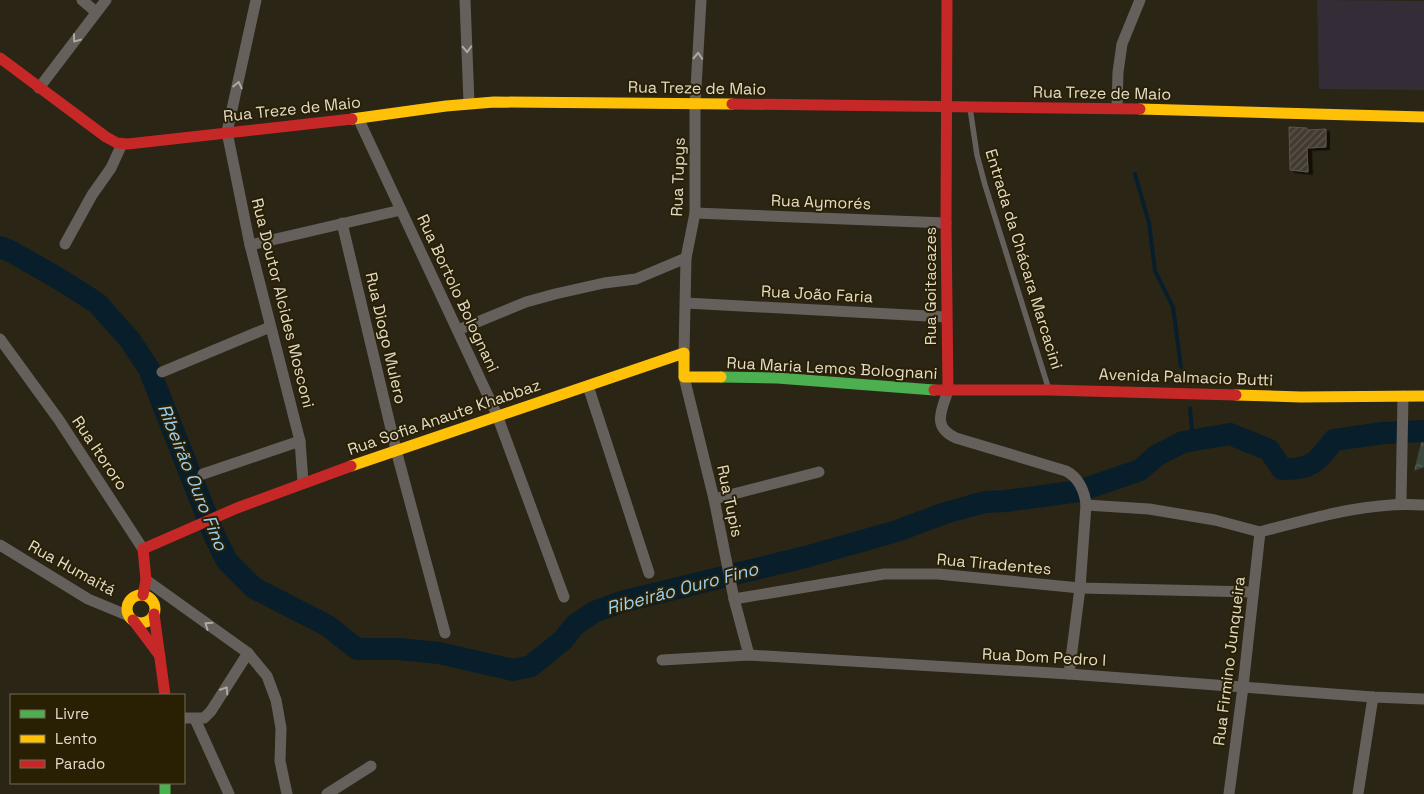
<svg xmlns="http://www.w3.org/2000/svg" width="1424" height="794" viewBox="0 0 1424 794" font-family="'Space Grotesk',sans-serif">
	<defs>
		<pattern id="forest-crowns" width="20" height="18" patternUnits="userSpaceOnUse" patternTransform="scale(1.25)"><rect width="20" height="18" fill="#3a483f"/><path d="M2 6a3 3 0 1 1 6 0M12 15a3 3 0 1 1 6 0" fill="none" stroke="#566259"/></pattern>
		<pattern id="building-hatch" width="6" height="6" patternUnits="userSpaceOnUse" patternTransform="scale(1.25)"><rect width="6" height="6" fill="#433b32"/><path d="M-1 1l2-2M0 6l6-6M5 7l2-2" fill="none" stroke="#5e574e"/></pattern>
		<filter id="shadow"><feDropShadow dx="4.5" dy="2.5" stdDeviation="0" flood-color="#0009"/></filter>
	</defs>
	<rect width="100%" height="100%" fill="#2b2515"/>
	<path fill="#342d38" d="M1317,0L1424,1V90L1319,89Z"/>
	<path fill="url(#forest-crowns)" d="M1424,431V467L1414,471Z"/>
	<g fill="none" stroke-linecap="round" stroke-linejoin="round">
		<g stroke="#081f2b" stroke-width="4">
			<path d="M1135,174L1149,223L1155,271L1173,307L1181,367"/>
			<path d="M1190,408L1193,440"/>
		</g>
		<path stroke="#081f2b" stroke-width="22" d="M0,247L10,251L61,280L97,303L130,340L149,369L215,537L227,561L254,588L328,626L357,649H399L439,653L513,670L531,666L563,640L575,625L594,612L621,602L809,556L897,531L945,513L985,502L1006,501L1079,491L1140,470L1156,456L1183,442L1230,434L1269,450L1282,469C1311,470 1317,462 1334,440L1383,433L1424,431"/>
	</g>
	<path fill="url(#building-hatch)" stroke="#5e544c" filter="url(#shadow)" d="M1289,127L1307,128V130L1326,129V147L1307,148L1308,172L1290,170Z"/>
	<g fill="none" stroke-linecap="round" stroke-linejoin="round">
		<path stroke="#65605c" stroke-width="5.5" d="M970,108L977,155L985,185L1049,390"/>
		<g stroke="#65605c" stroke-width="11">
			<path d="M82,0L96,12"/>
			<path d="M256,0L227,132L250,245L300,441L303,482"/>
			<path d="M465,0L469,103"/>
			<path d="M39,88L106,0"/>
			<path d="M1117,108L1118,72L1122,44L1140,0"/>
			<path d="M358,118L497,415L564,597"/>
			<path d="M695,213L946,223"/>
			<path d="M342,223L396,450L445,633"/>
			<path d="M65,244L92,195L111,168L122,144"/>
			<path d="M250,245L401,210"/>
			<path d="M686,303L946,317"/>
			<path d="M458,330L526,302L555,294L604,283L636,279L686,258"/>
			<path d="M0,339L59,420L143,549"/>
			<path d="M684,353L686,258L695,213V105L701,0"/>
			<path d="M162,372L270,327"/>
			<path d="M684,377L714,499L734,599L749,655"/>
			<path d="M588,386L649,573"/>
			<path d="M948,391C941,411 932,427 956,438L1066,471C1078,477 1085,491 1086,505L1080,588L1069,674"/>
			<path d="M203,474L300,441"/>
			<path d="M714,499L819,472"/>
			<path d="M1401,503L1403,396"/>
			<path d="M1086,505L1149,509L1215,520L1260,532"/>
			<path d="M1260,532C1313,518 1369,501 1424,505"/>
			<path d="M0,545L88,599L129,616"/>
			<path d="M146,580L248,653L267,676L276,700L281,728L280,761L287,794"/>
			<path d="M734,599L884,574H938L1080,588L1253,592"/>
			<path d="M662,660L749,655L1069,674L1373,697L1424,699"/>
			<path d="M184,718H204L211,711L248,653"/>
			<path d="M195,719L229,794"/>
			<path d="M327,794L371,766"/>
			<path d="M1229,794L1243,687L1260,532"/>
			<path d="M1358,794L1373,697"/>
		</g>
		<g stroke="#4caf50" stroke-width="11">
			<path d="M721,377L777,378L934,390"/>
			<path d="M165,783V794"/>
		</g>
		<g stroke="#ffc107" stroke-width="11">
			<path d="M1140,109L1424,117"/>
			<path d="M352,119L446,106L494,102L732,104"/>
			<path d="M1236,395L1301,397L1424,396"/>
			<path d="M351,466L684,353V377H721"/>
			<circle cx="141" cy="609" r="14"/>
		</g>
		<g stroke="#c62828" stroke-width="11">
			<path d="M947,0L946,223L948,391"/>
			<path d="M0,58L106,137L117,143L128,144L352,119"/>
			<path d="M732,104L1140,109"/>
			<path d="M934,390H1049L1236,395"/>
			<path d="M143,595L146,580L143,549L237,508L351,466"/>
			<path d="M154,614L165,695"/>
			<path d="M133,620L160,656"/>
		</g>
	</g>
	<defs><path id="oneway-chevron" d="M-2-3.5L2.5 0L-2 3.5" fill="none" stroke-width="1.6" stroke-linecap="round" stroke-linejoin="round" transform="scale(1.25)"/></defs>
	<g stroke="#afaa9f">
		<use href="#oneway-chevron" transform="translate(76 39) rotate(127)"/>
		<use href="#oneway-chevron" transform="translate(467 49) rotate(88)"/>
		<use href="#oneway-chevron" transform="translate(698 56) rotate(-87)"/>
		<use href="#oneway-chevron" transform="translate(238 85) rotate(-77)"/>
		<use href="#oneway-chevron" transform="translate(208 625) rotate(-145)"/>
		<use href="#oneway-chevron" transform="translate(225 690) rotate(-57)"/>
	</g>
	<g text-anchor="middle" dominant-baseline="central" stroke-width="4" stroke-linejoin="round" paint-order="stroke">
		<g font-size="16" fill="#e1dbcb" stroke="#292004">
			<text transform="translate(697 88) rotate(1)">Rua Treze de Maio</text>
			<text transform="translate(1102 93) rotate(1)">Rua Treze de Maio</text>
			<text transform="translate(292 109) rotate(-6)">Rua Treze de Maio</text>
			<text transform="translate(678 177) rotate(-88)">Rua Tupys</text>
			<text transform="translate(821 202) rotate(2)">Rua Aymorés</text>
			<text transform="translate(1024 259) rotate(73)">Entrada da Chácara Marcacini</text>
			<text transform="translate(930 286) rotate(-90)">Rua Goitacazes</text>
			<text transform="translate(458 293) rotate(65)">Rua Bortolo Bolognani</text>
			<text transform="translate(817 294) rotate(3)">Rua João Faria</text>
			<text transform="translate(283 303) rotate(76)">Rua Doutor Alcides Mosconi</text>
			<text transform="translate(386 338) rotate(77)">Rua Diogo Mulero</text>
			<text transform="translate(832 368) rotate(3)">Rua Maria Lemos Bolognani</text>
			<text transform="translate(1186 377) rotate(2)">Avenida Palmacio Butti</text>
			<text transform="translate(444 417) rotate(-19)">Rua Sofia Anaute Khabbaz</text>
			<text transform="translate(100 453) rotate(56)">Rua Itororo</text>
			<text transform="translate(730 501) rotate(78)">Rua Tupis</text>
			<text transform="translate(994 564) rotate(5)">Rua Tiradentes</text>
			<text transform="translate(72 568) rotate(29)">Rua Humaitá</text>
			<text transform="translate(1044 657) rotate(3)">Rua Dom Pedro I</text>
			<text transform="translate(1229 661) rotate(-83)">Rua Firmino Junqueira</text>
		</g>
		<g font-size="18" font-style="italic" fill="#9bd0f2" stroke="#292004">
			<text transform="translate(193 477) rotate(68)">Ribeirão Ouro Fino</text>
			<text transform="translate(682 588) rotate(-15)">Ribeirão Ouro Fino</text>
		</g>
	</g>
	<rect x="10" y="694" width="175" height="90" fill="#292004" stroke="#736b54"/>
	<rect x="20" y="710" width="25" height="8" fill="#4caf50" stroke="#736b54"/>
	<text x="55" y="719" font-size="15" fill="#e1dbcb">Livre</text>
	<rect x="20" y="735" width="25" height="8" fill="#ffc107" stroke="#736b54"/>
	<text x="55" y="744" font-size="15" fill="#e1dbcb">Lento</text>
	<rect x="20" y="760" width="25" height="8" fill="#c62828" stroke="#736b54"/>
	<text x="55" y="769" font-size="15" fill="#e1dbcb">Parado</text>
</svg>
